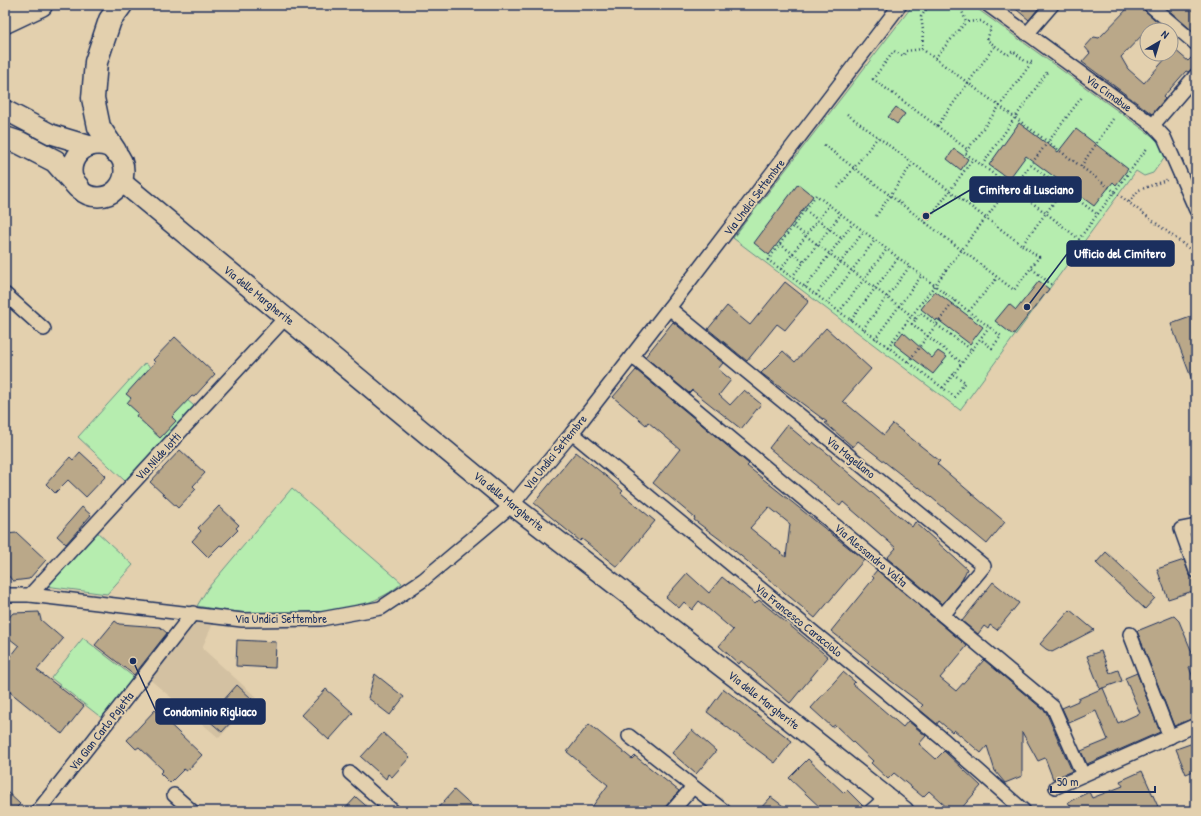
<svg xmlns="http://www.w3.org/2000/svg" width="1201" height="816" viewBox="0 0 1201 816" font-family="'Patrick Hand',sans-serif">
	<rect width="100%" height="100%" fill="#e3d0ae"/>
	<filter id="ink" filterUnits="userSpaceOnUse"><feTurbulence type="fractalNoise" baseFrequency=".025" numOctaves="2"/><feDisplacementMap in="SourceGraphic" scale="8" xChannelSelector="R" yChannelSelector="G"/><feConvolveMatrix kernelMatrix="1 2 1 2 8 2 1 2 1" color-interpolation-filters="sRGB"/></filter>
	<g filter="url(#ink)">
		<path fill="#d3c1a2" d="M197,606L219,610L202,648L256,697L219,738L148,678L188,633Z"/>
		<g fill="#b6edaf" stroke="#688e86">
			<path d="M913,5H972L1162,143L1160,146L1168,152L1153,173L1144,176L1136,171L960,410L733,238Z"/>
			<path d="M145,363L194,406L125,481L78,437Z"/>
			<path d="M292,488L402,583C397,587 391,592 385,595C338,622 249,616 197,606L208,588Z"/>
			<path d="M96,531L133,565L107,594L45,586Z"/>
			<path d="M83,638L135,678L103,719L51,678Z"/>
		</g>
		<g fill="#baa889" stroke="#1b2f5e" fill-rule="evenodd">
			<path d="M1011,5H1041L1029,20Z"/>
			<path d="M1131,5H1142L1145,11L1161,25L1156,30H1147L1121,57L1128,69L1144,83L1174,49L1188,61L1196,53V67L1188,72L1186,71L1163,97L1165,99L1152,114L1082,62L1090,53L1085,47L1094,37L1099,38Z"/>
			<path d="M1162,5H1196V34L1172,13Z"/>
			<path d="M896,107L905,114L897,124L888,117Z"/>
			<path d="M1019,123L1058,152L1076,129L1128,169L1116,185L1113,182L1094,206L1026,156L1009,179L989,165Z"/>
			<path d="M954,149L968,159L961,170L947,159Z"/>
			<path d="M798,184L813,196L769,255L754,243Z"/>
			<path d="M1039,281L1049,289L1013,335L995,321L1009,304L1016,310Z"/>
			<path d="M785,282L809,301L785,330L777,324L747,361L708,329L727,306L750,325Z"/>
			<path d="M935,291L983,327L970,344L937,319L936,321L921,309Z"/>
			<path d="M1196,315V388H1195L1171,324Z"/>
			<path d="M673,322L723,363L718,369L731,380L719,395L730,405L744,390L761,404L741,429L692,390L689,393L645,357Z"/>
			<path d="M826,328L871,369L843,401L884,435L893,424L940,461L937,464L1005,522L987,544L919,487L918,488L858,441L853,447L825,423L827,422L761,373L783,351L795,362Z"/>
			<path d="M903,332L932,358L938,351L947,357L933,374L894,344Z"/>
			<path d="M175,337L215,374L194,397L192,396L172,417L176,421L160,438L136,416L138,413L127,403L131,398L126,394L155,362L153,360Z"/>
			<path d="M636,370L749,464L747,466L864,560L815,618L729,546L694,520L695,518L653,483L680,449L648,422L646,425L613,397ZM769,507L790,524L786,557L750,528Z"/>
			<path d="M787,425L811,445L813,442L832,457L831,458L912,527L915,522L967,569L962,580L942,604L887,558L896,548L843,502L840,506L769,448Z"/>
			<path d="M180,450L205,473L193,486L196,489L178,508L150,482Z"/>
			<path d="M80,452L106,476L86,497L68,480L55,493L46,484L70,457L73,460Z"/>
			<path d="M576,452L606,476L623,491L621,493L655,521L617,567L582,539L580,541L534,503Z"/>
			<path d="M219,506L239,525L236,528L238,530L222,546L220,545L208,557L192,541L201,531L198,528Z"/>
			<path d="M82,507L91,515L66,544L57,536Z"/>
			<path d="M17,533L46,560L29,579L13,581L5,572V534Z"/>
			<path d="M1106,552L1155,598L1145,609L1096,563Z"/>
			<path d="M1184,560L1189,574L1196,579V590L1168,599L1157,569Z"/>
			<path d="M877,570L967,646L940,678L956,691L984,660L1046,712L1072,771L1053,779L1045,758L1038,761L1022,732V776L1005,783L995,771L987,746L981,753L954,730L952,732L939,721L937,724L919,709L923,705L867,663L869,661L831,631L874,578L872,576Z"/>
			<path d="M687,573L709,593L722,577L755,604L759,600L828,657L790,703L741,661L739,664L719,646L733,630L699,601L692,610L684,602L679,608L666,597Z"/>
			<path d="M993,582L1019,603L997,630L990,625L988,629L984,626L978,634L962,621Z"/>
			<path d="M1070,610L1094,630L1052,652L1046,649L1040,644Z"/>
			<path d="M39,612L41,620L63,639L37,670L84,706L62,734L5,688V664L19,646L5,635V622L13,613Z"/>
			<path d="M1174,616L1179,621L1196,662V664L1189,667L1196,685V717L1174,726L1137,631Z"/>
			<path d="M115,621L119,624L160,627L167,633L134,675L95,645Z"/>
			<path d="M237,640L276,642L275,668L236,666Z"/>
			<path d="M1101,651L1110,673L1118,670L1122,681L1100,689L1087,656Z"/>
			<path d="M843,672L855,682L853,684L903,727L908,721L926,736L919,744L936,759L944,751L981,786L959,811H951L929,791L923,797L894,773L888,779L871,763L873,761L835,725L832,727L811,708Z"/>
			<path d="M1137,673L1160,732L1087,764L1081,751L1108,740L1096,711L1069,723L1062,708L1078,701V699L1103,688L1118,723L1140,713L1125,678Z"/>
			<path d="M375,674L404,697L390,715L368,698Z"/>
			<path d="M237,685L252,699L222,732L207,719Z"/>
			<path d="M326,689L353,713L329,740L302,715Z"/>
			<path d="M724,689L792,741L775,763L707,712Z"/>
			<path d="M155,710L202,755L187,771L184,769L170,783L160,773L163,770L139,747L136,749L127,740Z"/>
			<path d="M589,724L632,759L635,756L679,791L666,806L664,811H589L608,785L567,752Z"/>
			<path d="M692,730L716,751L696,774L672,753Z"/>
			<path d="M383,733L410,757L392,777L388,774L386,779L361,757Z"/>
			<path d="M1196,742V770L1186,774L1176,749Z"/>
			<path d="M808,759L844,793L847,790L864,807L863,811H824L789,778Z"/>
			<path d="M1142,771L1160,811H1073L1068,802L1089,792L1092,798L1123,786L1120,781Z"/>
			<path d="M5,790L20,804L13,811H5Z"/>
			<path d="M454,790L477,811H435Z"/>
			<path d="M356,797L372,811H343Z"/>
			<path d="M771,797L790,811H758Z"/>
		</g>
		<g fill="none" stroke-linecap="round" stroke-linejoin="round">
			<defs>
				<g id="street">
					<path d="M988,5L1153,125L1164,137L1196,210"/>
					<path d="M1150,5L1196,44"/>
					<path d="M1027,34L1052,5"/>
					<path d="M1153,125L1196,75"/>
					<path d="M5,294L44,329"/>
					<path d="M669,308L984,566L943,615"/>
					<path d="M632,356L1053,707L1083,775"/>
					<path d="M572,433L944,740L1024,811"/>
					<path d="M1196,526L1181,529L1196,571"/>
					<path d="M5,595H30L242,620L321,619L381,608L423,580L512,505L572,433L669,308L900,5"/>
					<path d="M30,595L286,317"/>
					<path d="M1130,634L1170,737"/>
					<path d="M629,736L724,811"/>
					<path d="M350,773L393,811"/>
					<path d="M1056,787L1196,725"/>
					<path d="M174,795L192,811"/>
					<path d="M38,811L193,613"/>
					<path d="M672,811L693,787"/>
					<path d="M871,811L887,797"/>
				</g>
				<g id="secondary">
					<path d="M5,110L51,134L91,146"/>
					<circle cx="98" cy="171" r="26"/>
					<path d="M122,182L512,505L763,699L904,811"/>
				</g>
				<g id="highway">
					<path d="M5,22L41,5"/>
					<path d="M5,138L20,143L55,161L78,187"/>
					<path d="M115,151L99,127L93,98L96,62L110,20L121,5"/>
				</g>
			</defs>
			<use href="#street" stroke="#1b2f5e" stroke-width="16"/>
			<use href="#secondary" stroke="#1b2f5e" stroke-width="22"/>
			<use href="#highway" stroke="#1b2f5e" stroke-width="25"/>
			<g stroke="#1b2f5e" stroke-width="2.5" stroke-dasharray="1 3" stroke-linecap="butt">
				<path d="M960,5L966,22L981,21L991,28L987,40L1008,55L1013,51L1026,62H1032"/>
				<path d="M994,47L937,126L873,79L894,51L903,56L906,51L922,49C1014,117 1106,184 1196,254"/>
				<path d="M922,49L923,30L921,17L929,5"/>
				<path d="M935,58L966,22"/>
				<path d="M847,114L1022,245L1046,213L1079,239L1148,147"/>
				<path d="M937,126L968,150"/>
				<path d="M824,145L1014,290L1031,268L1052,285"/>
				<path d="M982,165L1047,72"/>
				<path d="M1031,165L1097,214"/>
				<path d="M1081,166L1113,119"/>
				<path d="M838,188L878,137"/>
				<path d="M1012,188L1046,213L1064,189"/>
				<path d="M1013,188L1082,97"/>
				<path d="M1129,202L1139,190L1169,179"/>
				<path d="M805,210L841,238"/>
				<path d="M876,216L912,164"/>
				<path d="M926,223L973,159"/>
				<path d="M793,226L916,319L912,324L962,363"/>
				<path d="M780,244L804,262"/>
				<path d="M1022,245L1039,257L1031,268"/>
				<path d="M781,269L829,205"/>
				<path d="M792,277L841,214"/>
				<path d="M805,287L853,223"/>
				<path d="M816,295L864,231"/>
				<path d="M827,303L875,240"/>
				<path d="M969,311L997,278"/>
				<path d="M839,312L887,249"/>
				<path d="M916,319L920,313L972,350"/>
				<path d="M851,320L899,257"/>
				<path d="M863,329L910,266"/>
				<path d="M875,339L922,275"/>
				<path d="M888,347L768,260L816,195L1001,336L992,348L980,339"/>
				<path d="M908,362L955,300"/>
				<path d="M953,374L965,382L955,397L888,347L1010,186L965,153L1032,62"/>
				<path d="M943,388L989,327"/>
			</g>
			<use href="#street" stroke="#e3d0ae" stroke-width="13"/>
			<use href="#secondary" stroke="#e3d0ae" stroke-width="19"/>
			<use href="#highway" stroke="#e3d0ae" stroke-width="22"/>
		</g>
	</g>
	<g text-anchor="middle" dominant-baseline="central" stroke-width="4" stroke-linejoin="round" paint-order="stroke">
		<g font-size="12" fill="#1b2f5e" stroke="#e3d0ae">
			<text transform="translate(1109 93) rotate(36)">Via Cimabue</text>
			<text transform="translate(754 197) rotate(-53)">Via Undici Settembre</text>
			<text transform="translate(259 295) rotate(39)">Via delle Margherite</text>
			<text transform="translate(555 452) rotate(-51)">Via Undici Settembre</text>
			<text transform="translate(158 456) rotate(-47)">Via Nilde Iotti</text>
			<text transform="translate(851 457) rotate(39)">Via Magellano</text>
			<text transform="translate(509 501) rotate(39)">Via delle Margherite</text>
			<text transform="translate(871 555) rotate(40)">Via Alessandro Volta</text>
			<text x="281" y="618">Via Undici Settembre</text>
			<text transform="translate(799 620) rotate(39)">Via Francesco Caracciolo</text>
			<text transform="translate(764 700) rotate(38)">Via delle Margherite</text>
			<text transform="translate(101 731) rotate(-52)">Via Gian Carlo Pajetta</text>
		</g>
	</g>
	<path fill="none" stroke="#1b2f5e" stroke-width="1.5" d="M926 216L970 190M1027 307L1067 254M133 661L156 711"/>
	<g fill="#1b2f5e" stroke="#e3d0ae" stroke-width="1.5">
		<circle cx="926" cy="216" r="4"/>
		<circle cx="1027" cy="307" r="4"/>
		<circle cx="133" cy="661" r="4"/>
	</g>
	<g fill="#1b2f5e" stroke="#1b2f5e" stroke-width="1.5">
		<rect x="970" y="177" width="111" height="25" rx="4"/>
		<rect x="1067" y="241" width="107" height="25" rx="4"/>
		<rect x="156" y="699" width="109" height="25" rx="4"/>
	</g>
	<g font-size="13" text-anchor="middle" font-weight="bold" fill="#fff">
		<text x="1026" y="194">Cimitero di Lusciano</text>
		<text x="1120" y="258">Ufficio del Cimitero</text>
		<text x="210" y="716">Condominio Rigliaco</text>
	</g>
	<rect width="1201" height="816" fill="none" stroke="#e3d0ae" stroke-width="20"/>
	<rect x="10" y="10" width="1181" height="796" fill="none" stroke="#1b2f5e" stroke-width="1.5" filter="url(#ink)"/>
	<g transform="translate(1159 42) rotate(38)"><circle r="19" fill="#e3d0ae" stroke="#93908e"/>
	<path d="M0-3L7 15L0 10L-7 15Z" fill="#1b2f5e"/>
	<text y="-6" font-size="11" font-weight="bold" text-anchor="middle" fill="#1b2f5e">N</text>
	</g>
	<path d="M1051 786v6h104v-6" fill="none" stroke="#1b2f5e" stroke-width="2"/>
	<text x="1057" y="786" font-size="12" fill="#1b2f5e" stroke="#e3d0ae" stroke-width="3" paint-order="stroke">50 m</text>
</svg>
